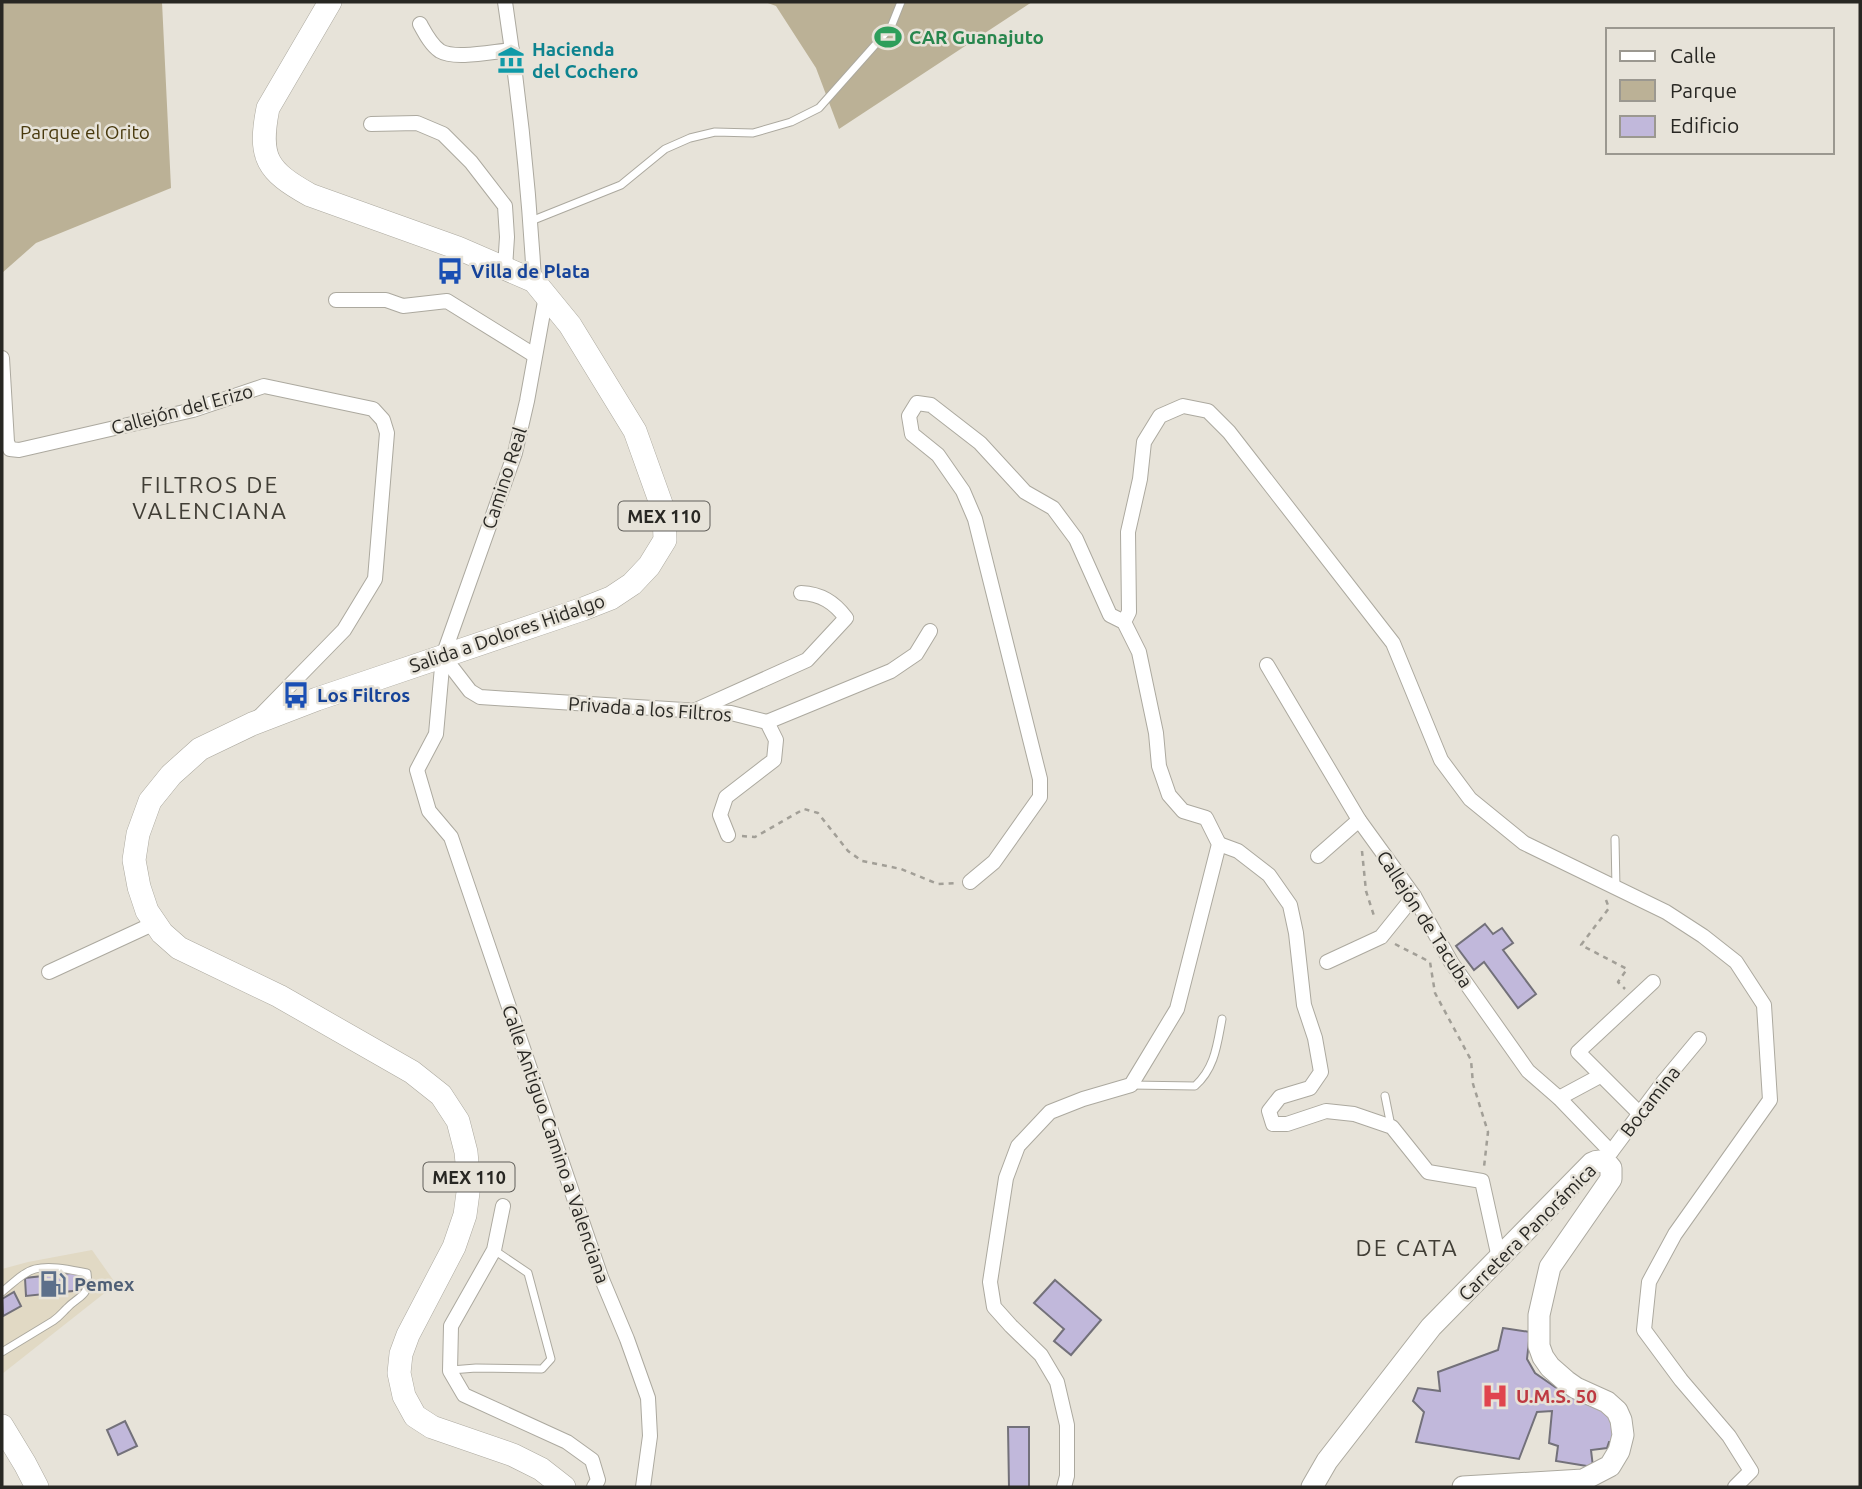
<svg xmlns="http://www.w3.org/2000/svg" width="1862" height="1489" viewBox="0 0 1862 1489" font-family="Ubuntu,sans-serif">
	<rect width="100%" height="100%" fill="#e7e3d9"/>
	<path fill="#e1d9c4" d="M92,1250L116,1284L2,1374V1269L28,1262Z"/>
	<g fill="#bbb196">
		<path d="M2,2H162L171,188L36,243L2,273Z"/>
		<path d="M765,2H1032L839,129L816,68L776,6Z"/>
	</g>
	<g fill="#c1b8db" stroke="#73717a" stroke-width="2">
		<path d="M1485,924L1493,934L1502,928L1513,943L1503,950L1536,994L1518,1008L1484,962L1474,970L1456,946Z"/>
		<path d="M80,1272L82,1290L26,1296L25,1278Z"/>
		<path d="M1055,1280L1101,1320L1071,1355L1054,1341L1064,1329L1034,1303Z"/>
		<path d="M14,1292L21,1306L3,1316L2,1299Z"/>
		<path d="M1503,1328L1530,1332L1527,1359L1535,1373L1555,1387L1612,1413L1617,1442H1609L1607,1448L1591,1450L1593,1467L1556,1461L1558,1446L1549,1443L1552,1411L1537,1412L1519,1459L1416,1442L1424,1412L1413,1401L1418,1388L1440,1391L1438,1372L1498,1350Z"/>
		<path d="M125,1421L137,1446L118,1455L107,1430Z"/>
		<path d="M1008,1427H1029V1487H1009Z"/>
	</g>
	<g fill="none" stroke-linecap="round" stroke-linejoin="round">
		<defs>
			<g id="lane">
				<path d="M531,221L621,185L665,149L690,138L715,132L753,133L791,122L819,108L891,27L901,2"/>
				<path d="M1615,839L1616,888"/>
				<path d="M1131,1085L1195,1086C1215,1068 1217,1045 1222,1019"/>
				<path d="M1385,1096L1391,1126"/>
				<path d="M2,1292C12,1284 23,1272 35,1269C51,1265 71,1270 87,1273C90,1298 80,1294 66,1309C62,1313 59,1317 53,1321L2,1352"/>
				<path d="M451,1370L476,1368L542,1369L551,1359L528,1273L494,1250"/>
			</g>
			<g id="street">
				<path d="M505,2C519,94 529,188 534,281"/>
				<path d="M420,24C425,33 431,45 440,51C455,60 495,51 512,50"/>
				<path d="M371,124L417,123L443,134L471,162L505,206L507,237L505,268"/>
				<path d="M546,296L527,401L515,453L443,656L436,734L417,770L429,811L451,837L601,1277L627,1339L648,1398L650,1436L643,1487"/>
				<path d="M336,300H386L403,306L447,301L534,355"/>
				<path d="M2,358L7,442L10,449L19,450L193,410L264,386L373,409L383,420L387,433L375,579L344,630L258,718"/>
				<path d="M1124,622L1129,612L1128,532L1140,479L1144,442L1160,416L1183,406L1208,411L1229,432L1393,643L1441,760L1470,799L1524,843L1666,912L1703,936L1736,962L1764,1005L1770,1100L1675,1234L1649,1282L1644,1330L1681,1380L1729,1436L1751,1471L1735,1487"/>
				<path d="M443,656L470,691L480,697L731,713L767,722L776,740L774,760L726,797L720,815L728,835"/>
				<path d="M1267,665L1359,820L1414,896L1451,962L1528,1071L1559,1098L1611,1152"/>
				<path d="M696,710L807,660L846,618C834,602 821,594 801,593"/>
				<path d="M767,722L891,671L916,654L930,631"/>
				<path d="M1219,844L1238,851L1269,875L1290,905L1296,933L1304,1005L1315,1038L1321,1072L1310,1088L1280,1097L1269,1111L1273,1124H1287L1326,1111L1354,1114L1392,1127L1428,1172L1482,1181L1499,1258"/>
				<path d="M1318,856L1359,820"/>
				<path d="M970,882L994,862L1040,797V779L975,519L963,491L938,455L912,434L909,416L917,403L931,405L980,443L1025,492L1053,508L1076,539L1110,615L1124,622L1139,652L1156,733L1159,766L1169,795L1183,811L1206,818L1219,844L1177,1009L1131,1085L1083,1099L1050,1112L1018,1146L1006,1178L990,1282L994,1307L1011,1326L1041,1355L1057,1382L1067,1425V1476L1064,1487"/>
				<path d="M1327,962L1381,937L1414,896"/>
				<path d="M49,972L155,923"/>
				<path d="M1559,1098L1600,1076"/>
				<path d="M1640,1114L1578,1052L1653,982"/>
				<path d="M1604,1158L1611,1152L1664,1081L1699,1039"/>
				<path d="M503,1206L494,1250L451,1326L450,1371L464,1395L567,1442L592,1460L598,1480L594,1487"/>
			</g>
			<path id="secondary" d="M1312,1487L1327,1461L1431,1327L1592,1163C1599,1159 1606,1161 1611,1168V1179L1550,1267L1539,1315V1346L1543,1357L1550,1367L1566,1381L1576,1388L1607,1402L1617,1411L1621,1420L1623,1435L1619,1451L1610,1466L1583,1480L1463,1487"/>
			<g id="primary">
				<path d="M330,2L268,108C258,158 267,171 310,195L458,248L534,281L570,325L635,431L664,512L665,540L649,566L632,584L611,598L583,609L317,699L252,724L200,749L171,775L150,801L138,834L134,860L139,887L147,911L162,933L179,948L279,996L412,1072L441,1095L458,1121L466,1152L469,1185L465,1215L454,1247L408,1335L401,1354L399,1373L404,1396L415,1416L432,1427L513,1455L541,1469L564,1487"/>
				<path d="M2,1426L25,1464L37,1487"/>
			</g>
		</defs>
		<use href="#lane" stroke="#aca99f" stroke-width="9"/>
		<use href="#street" stroke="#aca99f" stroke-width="16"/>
		<use href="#secondary" stroke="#aca99f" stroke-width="23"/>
		<use href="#primary" stroke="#aca99f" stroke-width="24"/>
		<g stroke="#a29f97" stroke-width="2.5" stroke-dasharray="5 5" stroke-linecap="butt">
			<path d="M742,836L755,837L804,809L818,813L848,851L862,861L901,869L938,884L956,883"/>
			<path d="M1362,851L1366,891L1375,919"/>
			<path d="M1606,900L1609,908L1581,945L1627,969L1618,982L1625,989"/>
			<path d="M1395,944L1430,962L1435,993L1471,1060L1473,1084L1488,1132L1484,1167"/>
		</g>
		<use href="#lane" stroke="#fff" stroke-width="7"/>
		<use href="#street" stroke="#fff" stroke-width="14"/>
		<use href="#secondary" stroke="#fff" stroke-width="21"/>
		<use href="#primary" stroke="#fff" stroke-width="23"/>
	</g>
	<defs>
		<symbol id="stadium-bare" viewBox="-9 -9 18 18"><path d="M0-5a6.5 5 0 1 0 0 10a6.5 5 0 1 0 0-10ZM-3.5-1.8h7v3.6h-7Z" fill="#2e9e5b" stroke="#e7e3d9" stroke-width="2.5" paint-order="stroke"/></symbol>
		<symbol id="museum-bare" viewBox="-9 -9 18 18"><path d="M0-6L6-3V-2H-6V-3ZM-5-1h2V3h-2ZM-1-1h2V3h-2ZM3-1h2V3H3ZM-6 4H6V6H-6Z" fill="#0f9aa8" stroke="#e7e3d9" stroke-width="2.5" paint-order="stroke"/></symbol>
		<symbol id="bus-bare" viewBox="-9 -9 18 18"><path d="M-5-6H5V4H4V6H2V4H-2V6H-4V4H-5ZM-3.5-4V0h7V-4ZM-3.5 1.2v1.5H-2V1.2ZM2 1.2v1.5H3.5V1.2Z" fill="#1a4fb4" stroke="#e7e3d9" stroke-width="2.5" paint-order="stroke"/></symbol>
		<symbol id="fuel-bare" viewBox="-9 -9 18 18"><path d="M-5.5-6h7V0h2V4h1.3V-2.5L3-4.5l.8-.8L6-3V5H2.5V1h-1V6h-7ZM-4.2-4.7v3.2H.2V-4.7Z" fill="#5c6f8a" stroke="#e7e3d9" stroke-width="2.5" paint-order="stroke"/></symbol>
		<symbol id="hospital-bare" viewBox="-9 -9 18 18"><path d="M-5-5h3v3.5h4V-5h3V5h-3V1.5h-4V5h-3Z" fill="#e0444e" stroke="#e7e3d9" stroke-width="2.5" paint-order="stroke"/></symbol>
	</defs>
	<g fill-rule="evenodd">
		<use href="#stadium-bare" x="869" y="18" width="38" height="38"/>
		<use href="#museum-bare" x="492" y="41" width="38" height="38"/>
		<use href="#bus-bare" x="431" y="252" width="38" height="38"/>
		<use href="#bus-bare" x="277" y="676" width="38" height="38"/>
		<use href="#fuel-bare" x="34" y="1265" width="38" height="38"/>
		<use href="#hospital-bare" x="1476" y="1377" width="38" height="38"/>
	</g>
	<g text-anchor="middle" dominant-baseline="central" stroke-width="5" stroke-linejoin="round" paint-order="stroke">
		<g fill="#e7e3d9" stroke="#615f5a" stroke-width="2">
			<rect x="618.5" y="501.5" width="91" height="29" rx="5"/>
			<rect x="423.5" y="1162.5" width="91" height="29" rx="5"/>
		</g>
		<g font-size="18" font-weight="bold" fill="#282723">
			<text x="664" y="516">MEX 110</text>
			<text x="469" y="1177">MEX 110</text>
		</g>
		<g font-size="19" font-weight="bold" fill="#27864d" stroke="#e7e3d9" text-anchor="start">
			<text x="909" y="37">CAR Guanajuto</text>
		</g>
		<g font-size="19" font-weight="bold" fill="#0d838f" stroke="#e7e3d9" text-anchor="start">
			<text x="532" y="49">Hacienda<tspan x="532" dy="22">del Cochero</tspan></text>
		</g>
		<g font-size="19" fill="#48390d" stroke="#e7e3d9">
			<text x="85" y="132">Parque el Orito</text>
		</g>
		<g font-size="19" font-weight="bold" fill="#164399" stroke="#e7e3d9" text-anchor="start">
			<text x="471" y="271">Villa de Plata</text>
			<text x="317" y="695">Los Filtros</text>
		</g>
		<g font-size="19" fill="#282723" stroke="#e7e3d9">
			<text transform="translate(182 409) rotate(-15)">Callejón del Erizo</text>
			<text transform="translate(504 478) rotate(-72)">Camino Real</text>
			<text transform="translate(507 633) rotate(-19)">Salida a Dolores Hidalgo</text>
			<text transform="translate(650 709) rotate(4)">Privada a los Filtros</text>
			<text transform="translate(1425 919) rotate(57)">Callejón de Tacuba</text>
			<text transform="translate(1650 1101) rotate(-52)">Bocamina</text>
			<text transform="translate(556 1144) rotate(71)">Calle Antiguo Camino a Valenciana</text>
			<text transform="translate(1527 1232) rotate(-45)">Carretera Panorámica</text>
		</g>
		<g font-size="19" font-weight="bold" fill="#4e5e75" stroke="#e7e3d9" text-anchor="start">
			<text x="74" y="1284">Pemex</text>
		</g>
		<g font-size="19" font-weight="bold" fill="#be3a42" stroke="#e7e3d9" text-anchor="start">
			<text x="1516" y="1396">U.M.S. 50</text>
		</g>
		<g font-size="23" letter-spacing="2" fill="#413e36" stroke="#e7e3d9">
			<text x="210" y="484">FILTROS DE<tspan x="210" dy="26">VALENCIANA</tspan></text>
			<text x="1407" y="1247">DE CATA</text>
		</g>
	</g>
	<rect width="1862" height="1489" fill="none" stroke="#282723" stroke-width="7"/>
	<rect x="1606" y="28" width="228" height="126" fill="#e7e3d9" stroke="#9b9890" stroke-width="2"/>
	<rect x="1620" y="51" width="35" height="10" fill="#ffffff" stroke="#9b9890" stroke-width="2"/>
	<text x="1670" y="63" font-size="21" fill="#282723">Calle</text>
	<rect x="1620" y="80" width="35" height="21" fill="#bbb196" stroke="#9b9890" stroke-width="2"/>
	<text x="1670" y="98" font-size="21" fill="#282723">Parque</text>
	<rect x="1620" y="116" width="35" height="21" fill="#c1b8db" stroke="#9b9890" stroke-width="2"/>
	<text x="1670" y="133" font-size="21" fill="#282723">Edificio</text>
</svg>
